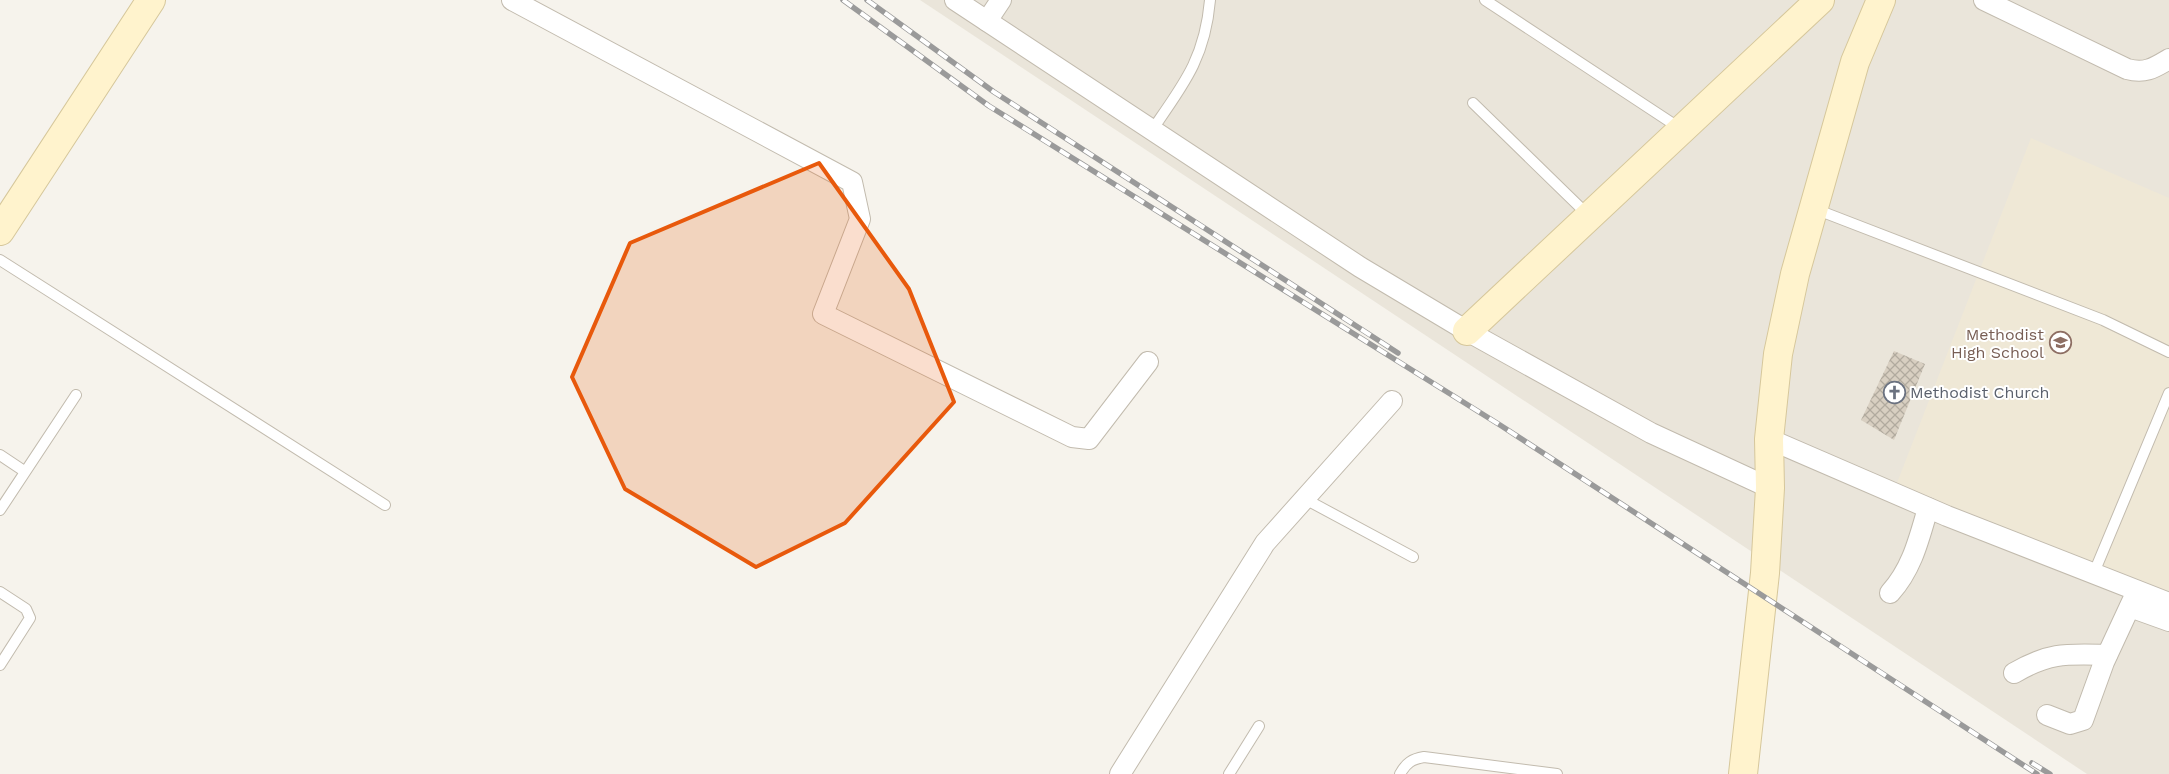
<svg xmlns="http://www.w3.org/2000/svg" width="2169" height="774" viewBox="0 0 2169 774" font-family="'Work Sans',sans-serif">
	<defs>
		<pattern id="building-cross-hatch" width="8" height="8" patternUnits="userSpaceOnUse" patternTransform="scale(1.25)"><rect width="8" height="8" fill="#d8cfc1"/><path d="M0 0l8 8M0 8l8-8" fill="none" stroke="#b1aa9e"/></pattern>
	</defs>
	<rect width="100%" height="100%" fill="#f6f3ec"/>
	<path fill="#eae5da" d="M920,0H2169V774H2087Z"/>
	<path fill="#efe8d6" d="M2031,138L2169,198V594L1895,488Z"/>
	<path fill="url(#building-cross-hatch)" d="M1894,351L1925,364L1894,440L1861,420Z"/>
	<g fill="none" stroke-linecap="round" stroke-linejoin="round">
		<defs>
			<g id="lane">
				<path d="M1485,0L1681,129"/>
				<path d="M1473,103L1589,216"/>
				<path d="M1152,130C1184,84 1205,58 1210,0"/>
				<path d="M1815,209L2103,320L2169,352"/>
				<path d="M0,260L385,505"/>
				<path d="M0,455L24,471"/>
				<path d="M1305,499L1413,557"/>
				<path d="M0,510L76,395"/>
				<path d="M2093,575L2169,393"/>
				<path d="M0,592L26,609L30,618L0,665"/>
				<path d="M1229,774L1259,726"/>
				<path d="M1400,774C1406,763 1412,759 1424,757L1557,774"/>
			</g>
			<g id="street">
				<path d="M512,0L852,182L860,219L823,314L1072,437L1089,439L1148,362"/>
				<path d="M955,0L1360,267L1467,331L1651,433L1770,488"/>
				<path d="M1984,0L2127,69C2145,74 2154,68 2169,59"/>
				<path d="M987,21L1001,0"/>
				<path d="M1769,439L1947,516L2169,603"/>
				<path d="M1890,593C1912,569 1919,539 1928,508"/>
				<path d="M2130,607L2169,621"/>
				<path d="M2014,673C2050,652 2067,654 2107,655"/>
				<path d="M2047,715L2070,724L2083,720L2104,662L2137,591"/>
				<path d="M1120,774L1265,543L1392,401"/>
			</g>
			<g id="secondary">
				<path d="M0,231L151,0"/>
				<path d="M1467,331L1820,0"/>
				<path d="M1743,774L1765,573L1770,488L1769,439L1778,354L1795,274L1855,62L1881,0"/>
			</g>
		</defs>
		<use href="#lane" stroke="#c2bbae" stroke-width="12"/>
		<use href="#street" stroke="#c2bbae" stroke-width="22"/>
		<use href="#secondary" stroke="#d6c79b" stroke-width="30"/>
		<use href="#lane" stroke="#fff" stroke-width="10"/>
		<use href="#street" stroke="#fff" stroke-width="20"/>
		<use href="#secondary" stroke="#fff3cd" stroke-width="28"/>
		<defs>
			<g id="rail">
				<path d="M843,0L989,106L1500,425L2037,774"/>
				<path d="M867,0L994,92L1398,353"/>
				<path d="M2032,763L2050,774"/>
			</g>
		</defs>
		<use href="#rail" stroke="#9a9a9a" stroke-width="5.5"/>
		<use href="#rail" stroke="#fff" stroke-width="4" stroke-dasharray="11" stroke-linecap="butt"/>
	</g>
	<path fill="#e8590c" fill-opacity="0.2" stroke="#e8590c" stroke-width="4" stroke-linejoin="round" d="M819,163L909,289L954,402L845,523L756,567L625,489L572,377L630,243Z"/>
	<defs>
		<symbol id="school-ring" viewBox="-11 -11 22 22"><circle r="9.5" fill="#fff" stroke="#8d6e63" stroke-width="1.5"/><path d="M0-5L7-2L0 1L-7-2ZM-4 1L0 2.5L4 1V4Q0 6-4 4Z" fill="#8d6e63"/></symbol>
		<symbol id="church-ring" viewBox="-11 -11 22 22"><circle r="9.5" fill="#fff" stroke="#6b7280" stroke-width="1.5"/><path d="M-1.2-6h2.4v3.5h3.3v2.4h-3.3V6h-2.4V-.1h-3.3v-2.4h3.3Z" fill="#6b7280"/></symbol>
	</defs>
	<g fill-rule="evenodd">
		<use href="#school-ring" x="2048" y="330" width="25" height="25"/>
		<use href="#church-ring" x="1882" y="380" width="25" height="25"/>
	</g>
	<g text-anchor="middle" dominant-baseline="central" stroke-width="4" stroke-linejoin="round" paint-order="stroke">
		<g font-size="16" fill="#785e54" stroke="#fff" text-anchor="end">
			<text x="2044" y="334">Methodist<tspan x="2044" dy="18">High School</tspan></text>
		</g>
		<g font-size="16" fill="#5b616d" stroke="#fff" text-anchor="start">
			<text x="1910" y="392">Methodist Church</text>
		</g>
	</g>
</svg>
